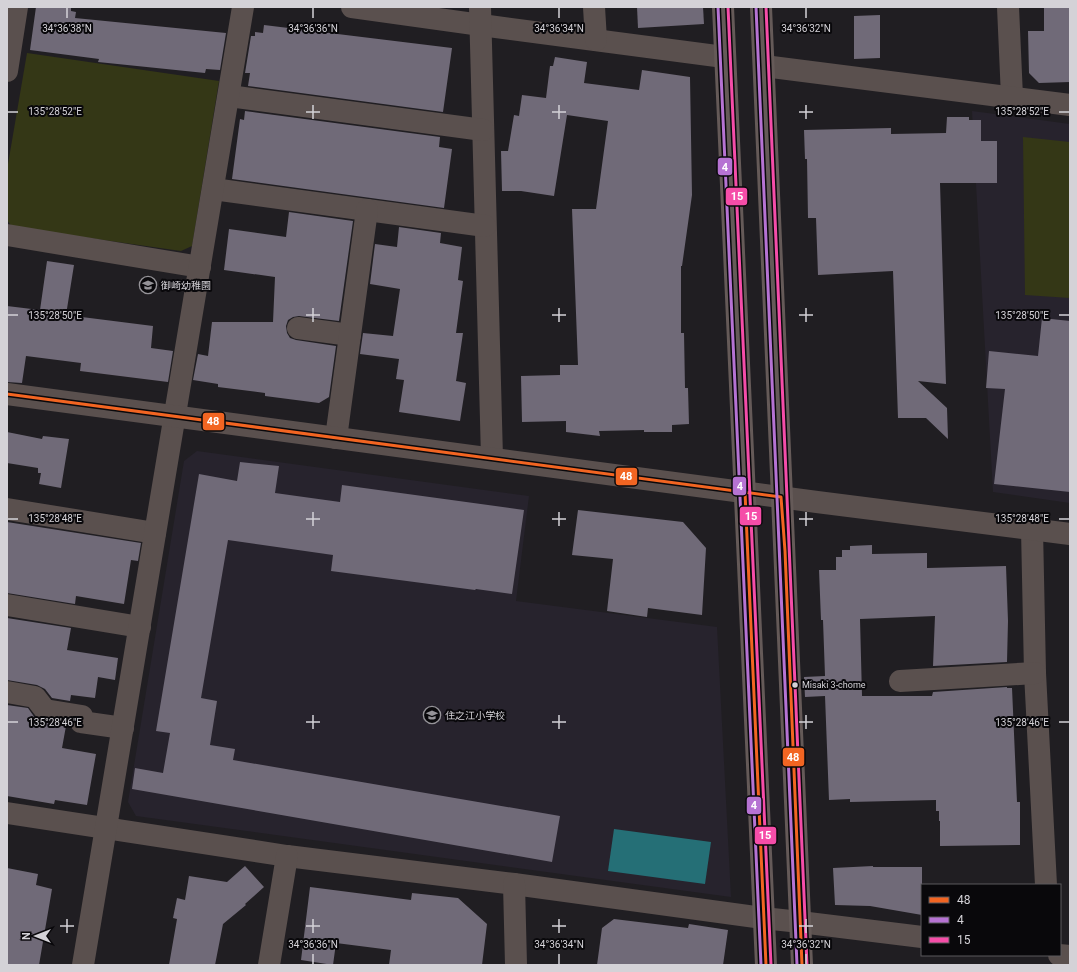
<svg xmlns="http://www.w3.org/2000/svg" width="1077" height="972" viewBox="0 0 1077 972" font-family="Roboto,'Noto Sans JP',sans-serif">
	<rect width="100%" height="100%" fill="#201e22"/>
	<g fill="#27232d">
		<path d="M972,111L1070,124V503L993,492Z"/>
		<path d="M197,451L529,496L516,601L717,627L731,897L136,816L128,802L184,461Z"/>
	</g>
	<g fill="#343716">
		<path d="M27,53L219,81L192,246L181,251L12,227L7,220V170Z"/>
		<path d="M1023,137L1070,142V298L1025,295Z"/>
	</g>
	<path fill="#256f76" d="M614,829L711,842L705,884L608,871Z"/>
	<g fill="#706a78">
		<path d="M36,7H71V11L76,12L75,18L226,33L220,70L206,69L205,73L98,62L99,59L30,50Z"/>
		<path d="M637,7H703L704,24L638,28Z"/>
		<path d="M1044,7H1070V82L1039,83L1029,73L1028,31H1044Z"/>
		<path d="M880,15V58L854,59V16Z"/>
		<path d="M264,25L452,48L443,112L248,86L250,73H245L251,36H255V32L263,33Z"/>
		<path d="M555,57L587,62L584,83L639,90L642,70L690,77L692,195L682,266H681V333H684L685,388H688L689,424L672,425V432H644V430L599,431L600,436L566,432V421L522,422L521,376L560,375V365H578L572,209H596L608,121L567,115L554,196L521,191H502L501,151H508L514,115L519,116L522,95L546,98L550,66H553Z"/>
		<path d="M245,111L440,137L439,147L452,149L444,208L232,179L240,119L244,120Z"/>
		<path d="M947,117H969V120H981V141H997V183H940L946,384L918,381L947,408L948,439L926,418H898L893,271L818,275L816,218H808L807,159H805L804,130L891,128V134L946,133Z"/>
		<path d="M289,212L353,221L339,321L299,316L293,317L288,320L286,326L287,333L290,338L296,340L336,346L329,397L319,403L265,396V393L218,387V384L193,380L198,354L208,356L212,322H273L275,277L224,270L229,229L286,237Z"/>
		<path d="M399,227L441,233L440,243L462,247L458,280L463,281L456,333H463L456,381L466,383L460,421L399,412L404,380L396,379L399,359L360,354L363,333L393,336L400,289L370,284L375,244L397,247Z"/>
		<path d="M47,261L74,265L66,315L153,326L151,348L173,351L168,382L80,371L81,363L26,356L22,383L7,382V306L40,310Z"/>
		<path d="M1042,318L1070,321V492L994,484L1005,389L986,388L989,351L1038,356Z"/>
		<path d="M7,432L42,439L43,436L69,439L61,488L39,484L41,473H38V468L7,463Z"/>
		<path d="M240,462L279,466L275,493L340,502L342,485L524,510L512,594L476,589L475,590L331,571L333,555L228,540L201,698L217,701L210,745L235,749L233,760L560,816L552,862L132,789L135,768L163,773L170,733L156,731L199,474L237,481Z"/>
		<path d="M578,510L683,522L706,548L702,615L648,608L647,617L607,611L613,559L572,555Z"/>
		<path d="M7,522L141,543L138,561L131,560L124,604L76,596L75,604L7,593Z"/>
		<path d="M872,545V554L927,553V568L1006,566L1008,621L1007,662L933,666L935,616L860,619L862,696H932L933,692L1007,687V688H1012L1017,802H1020V845L940,846V821H939V811H936V800L850,802V799L829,800L825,696L805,697L804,677L825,676L823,620H821L819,570H836V557H842V550H850V546Z"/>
		<path d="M7,618L71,628L67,650L118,658L115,680L98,677L95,698L71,695L70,701L52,698L45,689L37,685L7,680Z"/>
		<path d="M7,705L28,708L35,718L42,722L66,726L62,748L96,754L87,805L55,800L54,804L7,796Z"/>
		<path d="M245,866L264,887L245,904L246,905L223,924L215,965H169L177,919L173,918L177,898L185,900L189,876L227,882Z"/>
		<path d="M873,866V867H922V915L870,906L835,905L833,868Z"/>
		<path d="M7,868L38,874L36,885L52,889L39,965H7Z"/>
		<path d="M310,887L411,900L412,893L458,898L487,924L482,965H389L391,950L336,943L333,965L301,960Z"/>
		<path d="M614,919L688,928L689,924L728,930L723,965H597L602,928Z"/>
	</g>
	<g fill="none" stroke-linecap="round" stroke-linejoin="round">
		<g stroke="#5a504e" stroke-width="22">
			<path d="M352,7L481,25L724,57"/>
			<path d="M480,7L492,458"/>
			<path d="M594,7L596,40"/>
			<path d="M1008,7L1012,97"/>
			<path d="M764,66L1070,105"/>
			<path d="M7,71L17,7"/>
			<path d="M229,96L483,130"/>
			<path d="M213,189L485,226"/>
			<path d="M7,235L200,267"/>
			<path d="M298,328L350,335"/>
			<path d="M336,438L367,210"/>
			<path d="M7,509L155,533"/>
			<path d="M1032,529L1035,673L1046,885"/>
			<path d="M7,605L140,627"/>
			<path d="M900,681L1035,673"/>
			<path d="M7,692L35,697L45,710L82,716L81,722L123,728"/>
			<path d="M7,813L287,856L514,884L763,918L800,922L922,937"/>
			<path d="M514,884L516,965"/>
			<path d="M1059,955L1070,956"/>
			<path d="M83,965L243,7"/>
			<path d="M269,965L287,856"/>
		</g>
		<path stroke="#5a504e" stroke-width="22" d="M7,394L817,502L1070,534"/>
		<g stroke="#655a58" stroke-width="22">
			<path d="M723,7L766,965"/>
			<path d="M761,7L802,965"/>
		</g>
		<defs>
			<g id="bus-1">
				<path d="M7,394L781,497L785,551L802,965"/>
				<path d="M745,492L766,965"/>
			</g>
			<g id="bus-2">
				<path d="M718,7L761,965"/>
				<path d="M756,7L797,965"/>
			</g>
			<g id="bus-3">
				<path d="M728,7L771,965"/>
				<path d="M766,7L807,965"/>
			</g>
		</defs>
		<use href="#bus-1" stroke="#09080b" stroke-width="6"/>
		<use href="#bus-2" stroke="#09080b" stroke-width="6"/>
		<use href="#bus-3" stroke="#09080b" stroke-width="6"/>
		<use href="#bus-1" stroke="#f26522" stroke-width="3"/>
		<use href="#bus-2" stroke="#b673d3" stroke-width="3"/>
		<use href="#bus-3" stroke="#f54da8" stroke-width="3"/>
	</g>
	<path fill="none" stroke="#d4d2d7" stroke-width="1.5" d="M67,8V18M313,8V18M559,8V18M806,8V18M313,105V119M559,105V119M806,105V119M8,112H18M306,112H320M552,112H566M799,112H813M1059,112H1069M313,308V322M559,308V322M806,308V322M8,315H18M306,315H320M552,315H566M799,315H813M1059,315H1069M313,512V526M559,512V526M806,512V526M8,519H18M306,519H320M552,519H566M799,519H813M1059,519H1069M313,715V729M559,715V729M806,715V729M8,722H18M306,722H320M552,722H566M799,722H813M1059,722H1069M67,919V933M313,919V933M559,919V933M806,919V933M60,926H74M306,926H320M552,926H566M799,926H813M313,954V964M559,954V964M806,954V964"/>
	<defs>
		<symbol id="school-ring" viewBox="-11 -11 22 22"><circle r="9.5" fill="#09080b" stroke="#959398" stroke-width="1.5"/><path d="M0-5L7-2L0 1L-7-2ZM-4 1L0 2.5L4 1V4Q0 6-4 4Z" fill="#959398"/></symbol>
	</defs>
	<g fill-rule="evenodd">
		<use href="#school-ring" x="138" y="275" width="20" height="20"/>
		<use href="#school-ring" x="422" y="705" width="20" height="20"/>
	</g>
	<circle fill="#d4d2d7" stroke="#09080b" stroke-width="1.5" cx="795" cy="685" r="3.5"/>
	<g text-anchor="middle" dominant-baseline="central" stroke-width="4" stroke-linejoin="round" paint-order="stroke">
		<g font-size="9" fill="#d4d2d7" stroke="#09080b" text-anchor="start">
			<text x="802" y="685">Misaki 3-chome</text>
		</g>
		<g font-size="10" fill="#d4d2d7" stroke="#09080b" text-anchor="start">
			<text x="161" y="285">御崎幼稚園</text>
			<text x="445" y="715">住之江小学校</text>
		</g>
	</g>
	<g font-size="10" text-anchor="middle" fill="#d4d2d7" stroke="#09080b" stroke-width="4" stroke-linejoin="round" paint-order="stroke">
		<text x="67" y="32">34°36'38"N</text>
		<text x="313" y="32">34°36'36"N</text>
		<text x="559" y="32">34°36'34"N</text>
		<text x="806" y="32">34°36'32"N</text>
		<text x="1022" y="115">135°28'52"E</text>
		<text x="55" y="115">135°28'52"E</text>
		<text x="1022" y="319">135°28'50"E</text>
		<text x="55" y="319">135°28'50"E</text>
		<text x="1022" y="522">135°28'48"E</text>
		<text x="55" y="522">135°28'48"E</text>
		<text x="1022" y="726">135°28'46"E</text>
		<text x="55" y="726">135°28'46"E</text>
		<text x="313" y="948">34°36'36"N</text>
		<text x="559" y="948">34°36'34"N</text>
		<text x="806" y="948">34°36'32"N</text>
	</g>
	<g stroke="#09080b" stroke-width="1.5">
		<rect x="717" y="157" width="16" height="19" rx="4" fill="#b673d3"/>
		<rect x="725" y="187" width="23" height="19" rx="4" fill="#f54da8"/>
		<rect x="202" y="412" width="23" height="19" rx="4" fill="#f26522"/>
		<rect x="615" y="467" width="23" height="19" rx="4" fill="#f26522"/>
		<rect x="732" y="476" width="15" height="20" rx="4" fill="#b673d3"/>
		<rect x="739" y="506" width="23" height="20" rx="4" fill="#f54da8"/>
		<rect x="782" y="747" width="23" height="20" rx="4" fill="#f26522"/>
		<rect x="746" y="796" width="16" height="19" rx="4" fill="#b673d3"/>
		<rect x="754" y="826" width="23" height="19" rx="4" fill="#f54da8"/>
	</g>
	<g font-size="11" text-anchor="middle" font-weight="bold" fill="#fff">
		<text x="725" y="171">4</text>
		<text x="737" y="200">15</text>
		<text x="213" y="425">48</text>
		<text x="626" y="480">48</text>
		<text x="740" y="490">4</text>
		<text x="751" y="520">15</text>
		<text x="793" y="761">48</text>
		<text x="754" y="809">4</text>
		<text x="765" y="839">15</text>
	</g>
	<rect width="1077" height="972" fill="none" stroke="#d4d2d7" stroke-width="16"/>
	<rect x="921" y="884" width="140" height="72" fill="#09080b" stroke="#5a595d"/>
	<rect x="929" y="897" width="20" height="6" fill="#f26522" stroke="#5a595d"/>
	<text x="957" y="904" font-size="12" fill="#d4d2d7">48</text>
	<rect x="929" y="917" width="20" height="6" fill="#b673d3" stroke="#5a595d"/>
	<text x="957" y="924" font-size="12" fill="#d4d2d7">4</text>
	<rect x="929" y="937" width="20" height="6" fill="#f54da8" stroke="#5a595d"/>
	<text x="957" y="944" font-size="12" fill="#d4d2d7">15</text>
	<g transform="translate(36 936) rotate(270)" stroke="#09080b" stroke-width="3" paint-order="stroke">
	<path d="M0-3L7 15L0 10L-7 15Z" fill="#d4d2d7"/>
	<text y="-6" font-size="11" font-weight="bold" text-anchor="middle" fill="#d4d2d7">N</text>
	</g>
</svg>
